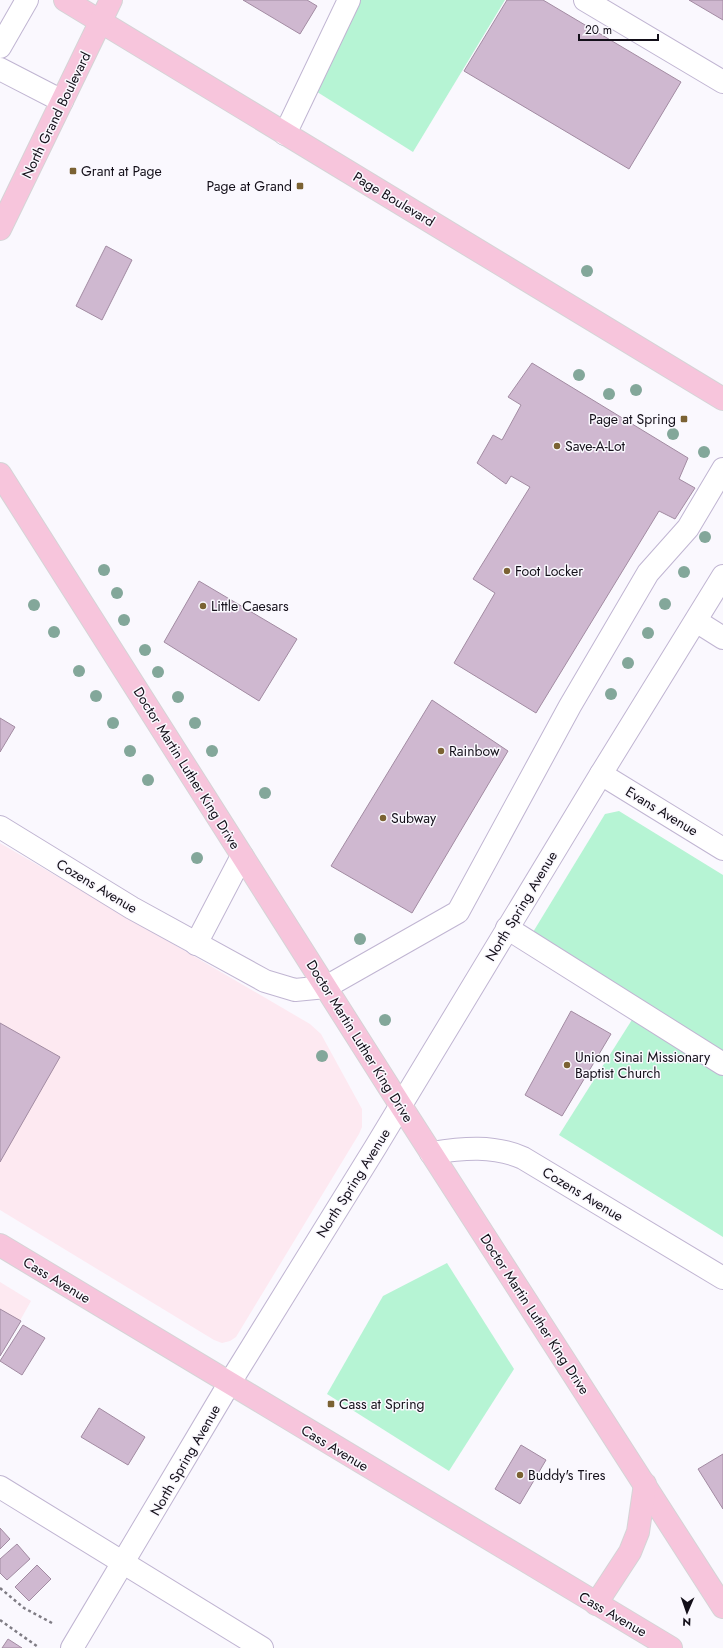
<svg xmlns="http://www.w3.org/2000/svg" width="723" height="1648" viewBox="0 0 723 1648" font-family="Jost,sans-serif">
	<rect width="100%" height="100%" fill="#faf8fe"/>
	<g fill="#fde9f1">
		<path d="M0,843L310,1024L321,1034L362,1109V1127L359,1134L236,1337L230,1341L222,1343L214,1340L0,1210Z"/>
		<path d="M0,1282L31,1301L0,1356Z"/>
	</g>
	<g fill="#b6f4d4">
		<path d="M358,0H505L413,152L314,90Z"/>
		<path d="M619,811L723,875V1060L530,937L605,814Z"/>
		<path d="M635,1015L723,1070V1237L559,1135Z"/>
		<path d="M447,1263L514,1369L449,1471L327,1394L383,1296Z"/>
	</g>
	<g fill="#cfb8d0" stroke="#a28ba2">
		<path d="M243,0H307L317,6L300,34Z"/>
		<path d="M507,0H543L681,82L629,169L464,71Z"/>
		<path d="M689,0H723V20Z"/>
		<path d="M106,246L132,260L102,320L76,306Z"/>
		<path d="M532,363L688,458L679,479L695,488L675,519L659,511L536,713L454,663L495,593L473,579L530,487L511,476L506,484L477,463L493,435L502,440L521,405L508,397Z"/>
		<path d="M199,581L297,639L259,701L164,642Z"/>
		<path d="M432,700L508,751L412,913L331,866Z"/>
		<path d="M0,718L15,727L0,752Z"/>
		<path d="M571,1011L611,1034L562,1116L525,1095Z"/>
		<path d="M0,1023L60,1057L0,1162Z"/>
		<path d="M0,1309L21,1321L0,1356Z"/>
		<path d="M23,1325L45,1338L22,1375L0,1361Z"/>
		<path d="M99,1408L145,1437L128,1465L81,1437Z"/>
		<path d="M521,1445L546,1460L520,1504L495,1489Z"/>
		<path d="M723,1454V1509L698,1469Z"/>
		<path d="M0,1528L10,1539L0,1549Z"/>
		<path d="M17,1544L30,1559L7,1580L0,1573V1559Z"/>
		<path d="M37,1565L51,1579L29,1601L15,1587Z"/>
		<path d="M8,1639L22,1648H2Z"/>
	</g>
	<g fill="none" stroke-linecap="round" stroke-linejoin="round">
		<defs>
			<g id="minor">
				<path d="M585,0L723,82"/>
				<path d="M0,47L27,0"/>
				<path d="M0,69L62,101"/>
				<path d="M285,134L349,0"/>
				<path d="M696,621L723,638"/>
				<path d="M601,774L723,849"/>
				<path d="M0,827L132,908L265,981L295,990L326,987L458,912L570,706L648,573L688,528L723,469"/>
				<path d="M507,928L723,1064"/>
				<path d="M196,944L242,856"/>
				<path d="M431,1153C463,1148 494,1145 523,1158L723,1278"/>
				<path d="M0,1487L262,1648"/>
				<path d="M72,1648L229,1384L375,1148L601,774L723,576"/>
			</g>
			<g id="major">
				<path d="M65,0L723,399"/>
				<path d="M0,229L111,0"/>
				<path d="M0,474L401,1106L723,1607"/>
				<path d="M0,1245L671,1648"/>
				<path d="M596,1604L630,1552L638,1532L645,1484"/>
			</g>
		</defs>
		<use href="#minor" stroke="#c0b5d2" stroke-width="24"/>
		<use href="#major" stroke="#d5d4d6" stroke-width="24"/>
		<g stroke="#7f7c84" stroke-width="2.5" stroke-dasharray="3 3" stroke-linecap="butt">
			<path d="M0,1588L24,1608L52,1623"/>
			<path d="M0,1620L38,1647"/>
		</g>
		<use href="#minor" stroke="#fff" stroke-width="22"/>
		<use href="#major" stroke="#f7c5dc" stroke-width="22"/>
	</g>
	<g fill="#83a79a">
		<circle cx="587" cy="271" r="6"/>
		<circle cx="579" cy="375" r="6"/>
		<circle cx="636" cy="390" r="6"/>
		<circle cx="609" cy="394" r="6"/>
		<circle cx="673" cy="434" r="6"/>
		<circle cx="704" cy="452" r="6"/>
		<circle cx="705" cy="537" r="6"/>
		<circle cx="104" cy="570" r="6"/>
		<circle cx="684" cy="572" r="6"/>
		<circle cx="117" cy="593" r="6"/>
		<circle cx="665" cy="604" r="6"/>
		<circle cx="34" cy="605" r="6"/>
		<circle cx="124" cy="620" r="6"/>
		<circle cx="54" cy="632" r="6"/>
		<circle cx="648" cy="633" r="6"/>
		<circle cx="145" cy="650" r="6"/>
		<circle cx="628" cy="663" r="6"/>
		<circle cx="79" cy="671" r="6"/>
		<circle cx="158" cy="672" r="6"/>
		<circle cx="611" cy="694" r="6"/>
		<circle cx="96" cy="696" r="6"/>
		<circle cx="178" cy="697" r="6"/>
		<circle cx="113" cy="723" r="6"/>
		<circle cx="195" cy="723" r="6"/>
		<circle cx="130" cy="751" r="6"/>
		<circle cx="212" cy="751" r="6"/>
		<circle cx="148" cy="780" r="6"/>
		<circle cx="265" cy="793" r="6"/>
		<circle cx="197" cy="858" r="6"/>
		<circle cx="360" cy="939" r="6"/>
		<circle cx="385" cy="1020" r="6"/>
		<circle cx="322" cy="1056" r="6"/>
	</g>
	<g fill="#7b6233" stroke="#faf8fe" stroke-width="1.5">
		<rect x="69" y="167" width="8" height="8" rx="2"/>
		<rect x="296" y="182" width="8" height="8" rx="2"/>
		<rect x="680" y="415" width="8" height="8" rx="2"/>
		<circle cx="557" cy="446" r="4"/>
		<circle cx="507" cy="571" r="4"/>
		<circle cx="203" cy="606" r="4"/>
		<circle cx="441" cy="751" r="4"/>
		<circle cx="383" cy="818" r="4"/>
		<circle cx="567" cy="1065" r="4"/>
		<rect x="327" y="1400" width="8" height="8" rx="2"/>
		<circle cx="520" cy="1475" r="4"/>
	</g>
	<g text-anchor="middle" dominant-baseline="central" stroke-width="3" stroke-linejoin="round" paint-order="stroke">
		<g font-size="14" fill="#130f19" stroke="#faf8fe">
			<text transform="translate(56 115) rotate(-64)">North Grand Boulevard</text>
			<text transform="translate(394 199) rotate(31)">Page Boulevard</text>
			<text transform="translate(187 768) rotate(58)">Doctor Martin Luther King Drive</text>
			<text transform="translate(662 811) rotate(31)">Evans Avenue</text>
			<text transform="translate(97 886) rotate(31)">Cozens Avenue</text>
			<text transform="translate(521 906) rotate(-59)">North Spring Avenue</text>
			<text transform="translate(360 1041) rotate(58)">Doctor Martin Luther King Drive</text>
			<text transform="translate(353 1183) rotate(-58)">North Spring Avenue</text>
			<text transform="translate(583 1194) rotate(31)">Cozens Avenue</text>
			<text transform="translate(57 1280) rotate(31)">Cass Avenue</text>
			<text transform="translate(535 1314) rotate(57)">Doctor Martin Luther King Drive</text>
			<text transform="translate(335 1448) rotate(31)">Cass Avenue</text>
			<text transform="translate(185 1460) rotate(-60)">North Spring Avenue</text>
			<text transform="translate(613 1614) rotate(30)">Cass Avenue</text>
		</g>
		<g font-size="14" fill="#130f19" stroke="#faf8fe" text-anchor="start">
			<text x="81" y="171">Grant at Page</text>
			<text x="292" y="186" text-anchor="end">Page at Grand</text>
			<text x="676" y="419" text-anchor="end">Page at Spring</text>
			<text x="565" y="446">Save-A-Lot</text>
			<text x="515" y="571">Foot Locker</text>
			<text x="211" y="606">Little Caesars</text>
			<text x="449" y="751">Rainbow</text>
			<text x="391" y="818">Subway</text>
			<text x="575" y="1057">Union Sinai Missionary<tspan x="575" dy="16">Baptist Church</tspan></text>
			<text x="339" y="1404">Cass at Spring</text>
			<text x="528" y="1475">Buddy's Tires</text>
		</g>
	</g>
	<g transform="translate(687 1612) rotate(182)" stroke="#faf8fe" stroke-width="3" paint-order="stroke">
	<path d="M0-3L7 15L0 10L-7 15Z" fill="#130f19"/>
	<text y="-6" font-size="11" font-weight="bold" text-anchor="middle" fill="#130f19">N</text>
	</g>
	<path d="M579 34v6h79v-6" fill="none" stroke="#130f19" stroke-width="2"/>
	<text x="585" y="34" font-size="12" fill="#130f19" stroke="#faf8fe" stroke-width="3" paint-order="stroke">20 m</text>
</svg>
